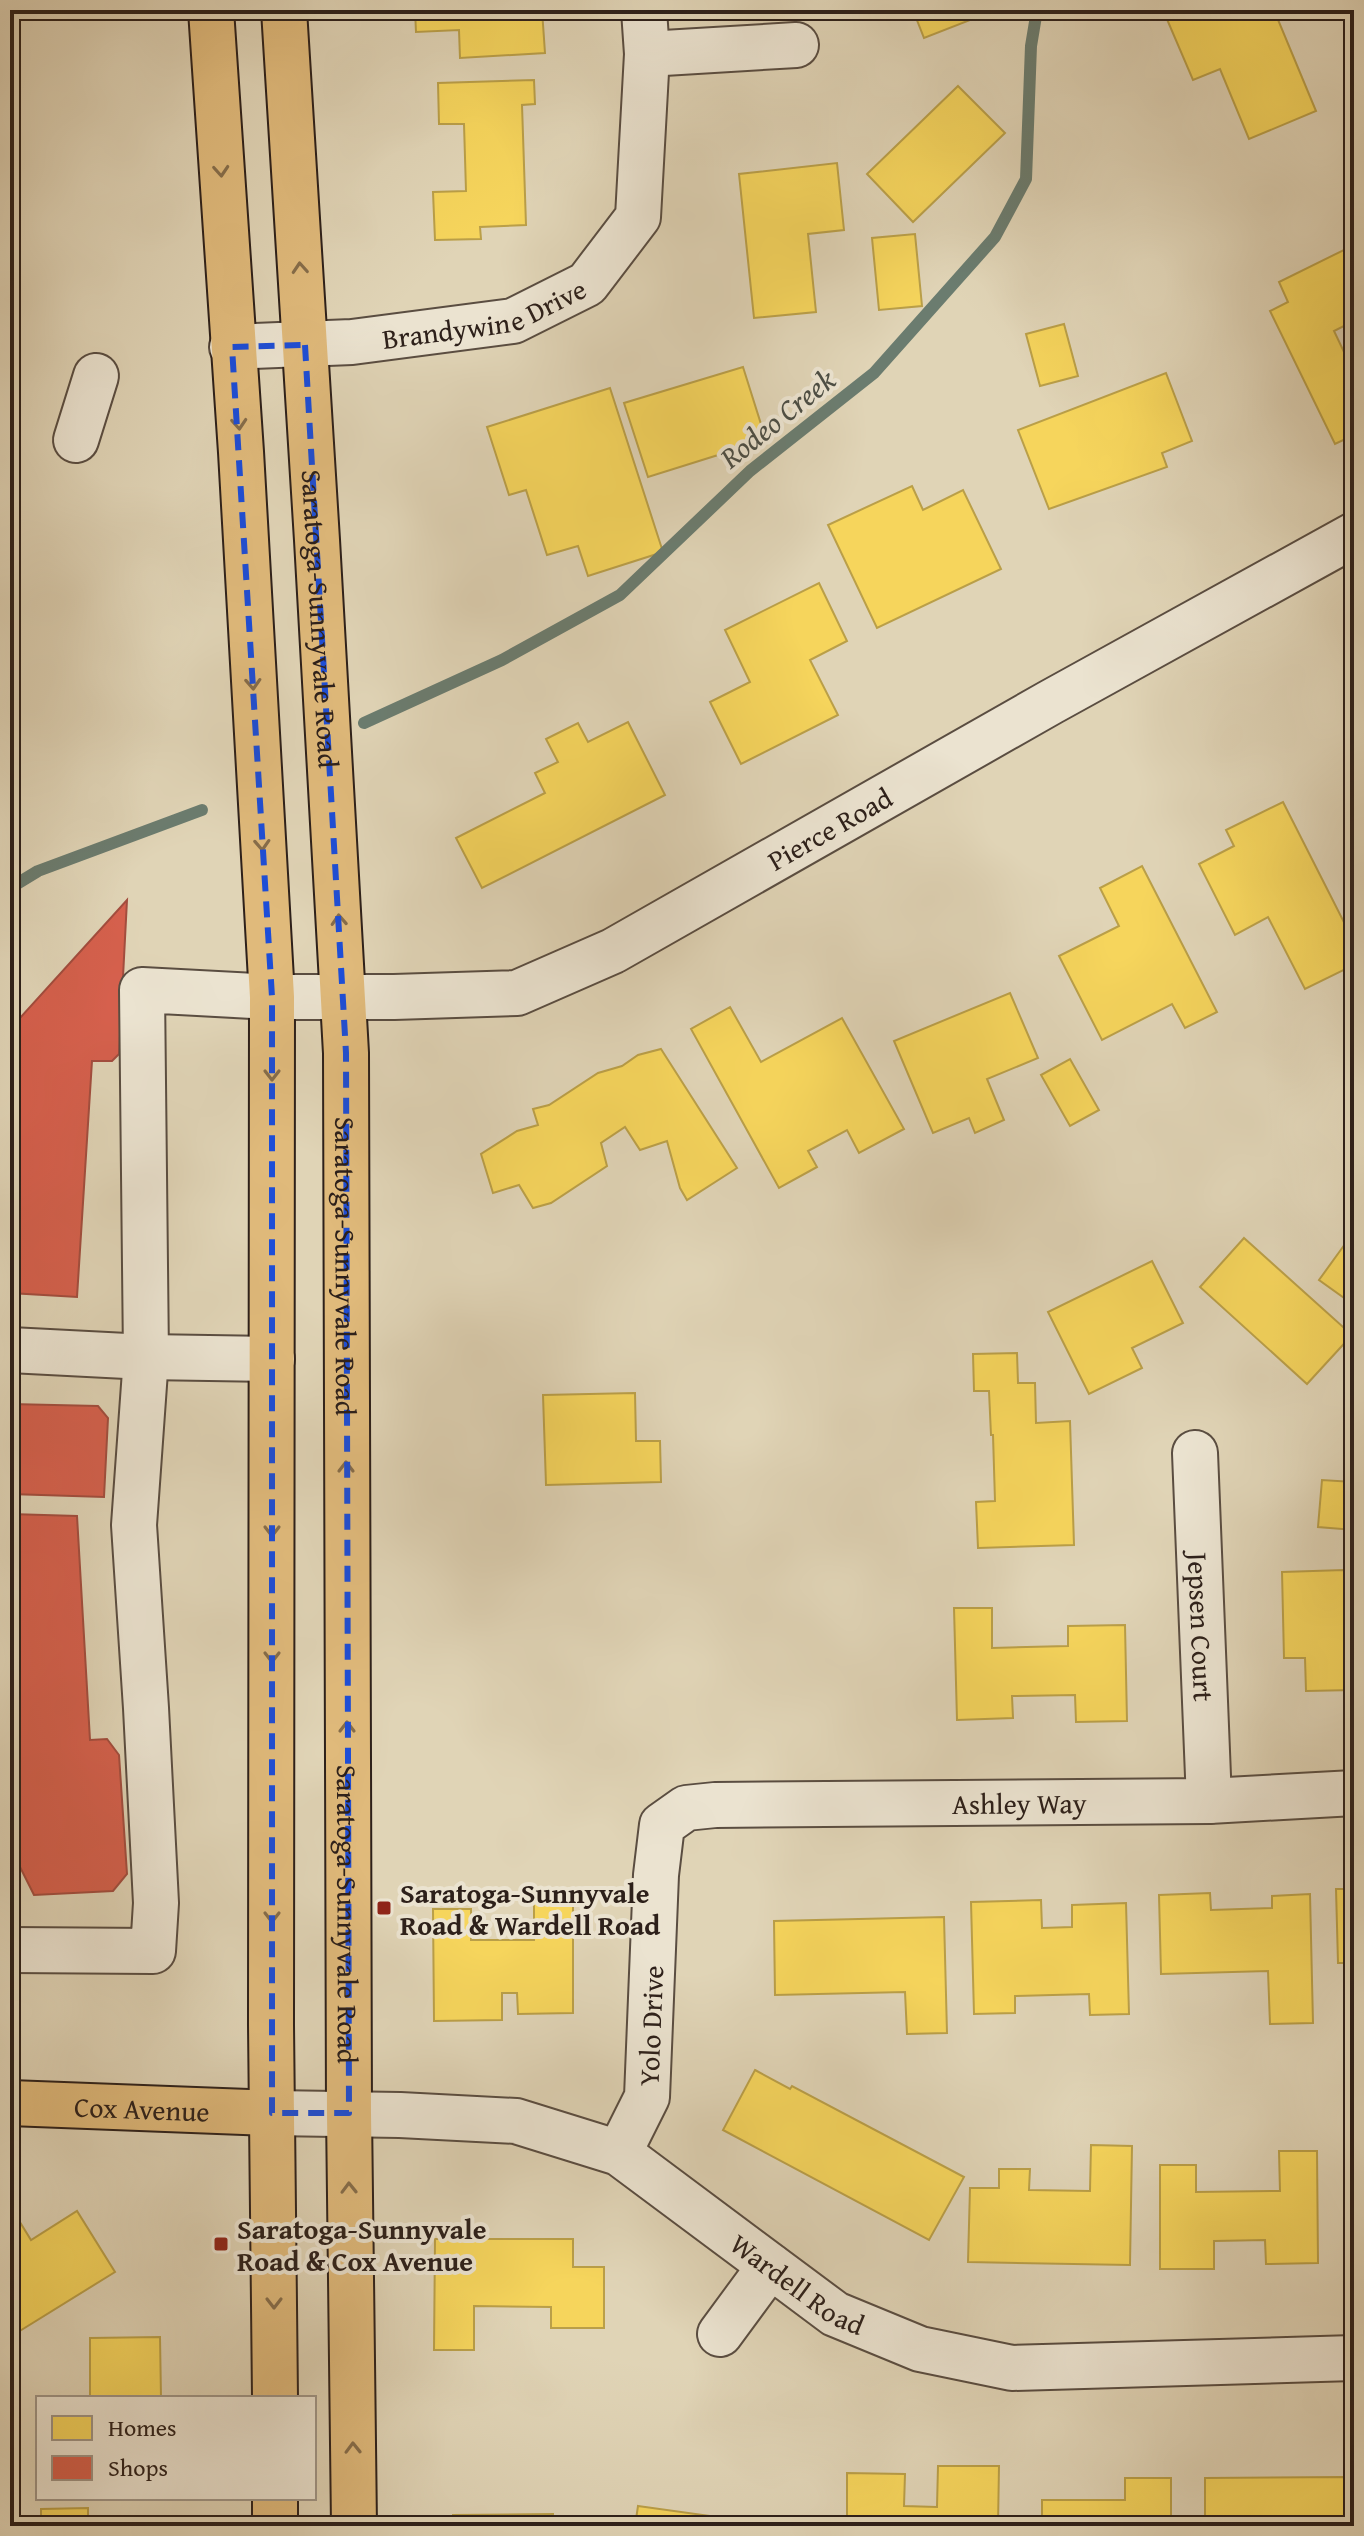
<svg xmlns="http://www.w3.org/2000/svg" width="1364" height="2536" viewBox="0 0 1364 2536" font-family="'Gentium Book Plus',serif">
	<rect width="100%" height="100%" fill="#e0d4b6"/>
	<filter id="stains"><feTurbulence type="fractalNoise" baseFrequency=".0025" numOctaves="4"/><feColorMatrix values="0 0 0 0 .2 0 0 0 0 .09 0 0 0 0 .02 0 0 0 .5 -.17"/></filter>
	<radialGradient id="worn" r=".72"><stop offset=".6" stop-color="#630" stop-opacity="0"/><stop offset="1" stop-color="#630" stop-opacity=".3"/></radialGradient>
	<g fill="#f6d55c" stroke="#ba9f48" stroke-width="2">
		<path d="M415,10H542L545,53L460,58L459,30L416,32Z"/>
		<path d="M913,10H981L983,15L924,38Z"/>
		<path d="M1163,10H1274L1316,111L1249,139L1220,69L1193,80Z"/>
		<path d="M534,80L535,104L522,105L526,225L480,227L481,239L435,240L433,192L466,191L464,124H439L438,83Z"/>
		<path d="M958,86L1005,133L913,222L867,174Z"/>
		<path d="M837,163L844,230L808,234L816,312L754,318L739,174Z"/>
		<path d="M915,234L922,306L879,310L872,238Z"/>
		<path d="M1354,245V321L1334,331L1354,373V435L1335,444L1270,311L1288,302L1279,282Z"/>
		<path d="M1064,324L1078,376L1040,386L1026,334Z"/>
		<path d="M743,367L766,440L648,477L624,403Z"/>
		<path d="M1166,373L1192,441L1162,453L1167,467L1049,509L1018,430Z"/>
		<path d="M610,388L663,552L588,576L578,546L547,555L526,490L509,495L487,427Z"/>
		<path d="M912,486L923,510L963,490L1001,569L877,628L828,525Z"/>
		<path d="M819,583L847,641L810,660L838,715L741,764L710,702L750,682L725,630Z"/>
		<path d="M628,722L665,795L482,888L456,838L545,793L535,773L558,762L546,739L578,723L588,742Z"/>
		<path d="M1283,802L1354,942V965L1305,989L1268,917L1235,935L1199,864L1234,846L1226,830Z"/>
		<path d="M1142,866L1217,1012L1185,1028L1172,1004L1102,1040L1059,956L1119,926L1100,888Z"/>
		<path d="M1010,993L1038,1058L987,1079L1004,1120L975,1133L969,1118L933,1133L894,1041Z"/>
		<path d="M730,1007L761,1062L842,1018L904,1129L859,1153L847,1130L808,1151L817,1167L779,1188L691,1029Z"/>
		<path d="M661,1049L737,1168L687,1200L680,1188L667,1141L640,1150L625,1127L601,1143L607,1166L551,1203L533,1208L519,1185L493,1193L481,1154L517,1131L538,1125L533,1109L549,1105L598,1073L622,1066L638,1055Z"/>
		<path d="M1070,1059L1099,1110L1070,1126L1041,1075Z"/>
		<path d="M1244,1238L1352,1335L1307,1384L1200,1287Z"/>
		<path d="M1345,1244L1354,1250V1305L1319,1280Z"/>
		<path d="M1152,1261L1183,1323L1132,1348L1142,1368L1089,1394L1048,1312Z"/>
		<path d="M1017,1353L1018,1383H1035L1036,1423L1070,1421L1074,1545L978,1548L976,1502L995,1501L993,1435H991L989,1391H974L973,1354Z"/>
		<path d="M635,1393L636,1441H660L661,1482L546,1485L543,1395Z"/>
		<path d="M1354,1471V1530L1318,1527L1322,1480L1353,1482Z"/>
		<path d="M1344,1570L1345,1606H1354V1690L1306,1691L1305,1658H1284L1282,1572Z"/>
		<path d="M954,1608H992V1648L1068,1646V1626L1125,1625L1127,1721L1076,1722L1075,1695L1012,1696L1013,1718L957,1720Z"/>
		<path d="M1336,1889H1354V1963H1338Z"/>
		<path d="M1210,1893L1211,1910L1272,1908V1896L1310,1894L1313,2023L1270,2024L1268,1971L1161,1974L1159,1895Z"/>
		<path d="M1041,1900L1042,1928L1072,1927V1905L1126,1903L1129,2014L1090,2015L1089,1994L1015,1996V2013L974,2014L971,1902Z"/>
		<path d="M534,1901H573V2013L518,2014L517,1993H502V2020L434,2021L433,1909H471V1940H534Z"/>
		<path d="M944,1917L947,2033L907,2034L905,1992L775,1995L774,1921Z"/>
		<path d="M755,2070L790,2089L792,2086L964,2177L929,2240L723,2130Z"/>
		<path d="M1091,2145L1132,2146L1130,2265L968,2262L970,2188H999V2169H1030L1029,2190L1090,2191Z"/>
		<path d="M1279,2151H1317L1318,2263L1266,2264L1265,2240L1214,2241V2269H1160V2165H1196V2192L1280,2191Z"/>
		<rect x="1344" y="2161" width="10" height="105"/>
		<path d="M10,2206L31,2240L77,2211L115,2272L10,2337Z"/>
		<path d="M435,2239H573V2267H604V2328H551V2307L474,2306V2350H434Z"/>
		<path d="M160,2337L161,2398H90V2338Z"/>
		<path d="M938,2466H999L998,2526H847V2473L905,2474L904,2506L937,2507Z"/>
		<path d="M1345,2477V2526H1205V2478Z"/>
		<path d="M1125,2478H1171V2526H1042V2500H1125Z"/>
		<path d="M638,2506L732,2519L731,2526H635Z"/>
		<path d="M88,2508V2526H41V2509Z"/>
		<path d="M553,2514V2526H453V2515Z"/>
	</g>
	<g fill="#d6604d" stroke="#a34d3e" stroke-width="2">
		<path d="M127,900L119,1054L112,1061H92L77,1297L10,1293V1029Z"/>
		<path d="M10,1404L98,1406L108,1418L104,1497L10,1494Z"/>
		<path d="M10,1514L77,1516L90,1740L107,1739L119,1755L127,1874L113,1891L34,1895L10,1847Z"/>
	</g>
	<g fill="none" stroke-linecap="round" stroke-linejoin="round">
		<g stroke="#6b7c6f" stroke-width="12">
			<path d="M364,723L502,660L620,595L750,471L874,373L995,237L1026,179L1031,46L1037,10"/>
			<path d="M10,888L38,871L202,810"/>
		</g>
		<defs>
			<g id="minor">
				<path d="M647,54L796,45"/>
				<path id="s1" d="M232,347L352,342L513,321L587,284L638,217L647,54L644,10"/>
				<path d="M76,440L96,376"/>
				<path d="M10,1350L146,1357L272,1359"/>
				<path id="s2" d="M1195,1453L1209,1801"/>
				<path id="s3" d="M10,1950L153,1951L156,1903L146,1708L134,1525L146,1357L142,990L272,997H394L517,993L613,951L1051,702L1354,535"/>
				<path id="s4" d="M272,2113L400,2115L516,2121L619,2153L835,2314L920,2349L1012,2368L1354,2358"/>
				<path id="s5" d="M619,2153L647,2097L656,1875L662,1825L686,1808L715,1805L1209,1801L1354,1793"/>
				<path d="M720,2334L770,2266"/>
			</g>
			<g id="major">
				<path d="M211,10L241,452L272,997L271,2025L275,2398"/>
				<path id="s6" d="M284,10L317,540L346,1053L349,2113L354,2526"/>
				<path id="s7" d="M10,2103L272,2113"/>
				<path d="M275,2498V2526"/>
			</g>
		</defs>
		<use href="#minor" stroke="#5a4d41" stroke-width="48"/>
		<use href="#major" stroke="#2d201a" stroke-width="48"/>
		<use href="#minor" stroke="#ebe3d0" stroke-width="44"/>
		<use href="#major" stroke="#e0ba7b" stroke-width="44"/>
	</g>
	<defs><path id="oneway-chevron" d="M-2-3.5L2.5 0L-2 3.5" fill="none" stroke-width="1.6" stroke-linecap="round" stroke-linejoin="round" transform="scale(2)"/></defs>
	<g stroke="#866d4a">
		<use href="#oneway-chevron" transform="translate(221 171) rotate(86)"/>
		<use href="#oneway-chevron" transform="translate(300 268) rotate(-94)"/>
		<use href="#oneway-chevron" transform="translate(239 424) rotate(86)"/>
		<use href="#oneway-chevron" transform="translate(253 684) rotate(87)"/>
		<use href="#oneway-chevron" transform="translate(262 845) rotate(87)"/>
		<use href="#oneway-chevron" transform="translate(339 920) rotate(-93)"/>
		<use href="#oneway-chevron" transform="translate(272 1075) rotate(90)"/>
		<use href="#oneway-chevron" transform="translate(346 1467) rotate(-90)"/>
		<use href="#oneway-chevron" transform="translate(272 1531) rotate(90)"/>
		<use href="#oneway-chevron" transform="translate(272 1657) rotate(90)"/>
		<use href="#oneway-chevron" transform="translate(347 1727) rotate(-90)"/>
		<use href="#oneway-chevron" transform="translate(272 1917) rotate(90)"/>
		<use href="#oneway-chevron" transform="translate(349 2188) rotate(-91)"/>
		<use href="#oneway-chevron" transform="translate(274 2303) rotate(90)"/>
		<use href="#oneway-chevron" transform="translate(353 2448) rotate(-91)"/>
	</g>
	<path fill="none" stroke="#1d4ed8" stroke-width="6" stroke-dasharray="16 10" stroke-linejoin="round" d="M305,345L346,1053L349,2113H272V997L232,347Z"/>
	<g fill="#8f2418" stroke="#ebe3d0" stroke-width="3">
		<rect x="376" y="1900" width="16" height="16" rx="4"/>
		<rect x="213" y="2236" width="16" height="16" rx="4"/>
	</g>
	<g text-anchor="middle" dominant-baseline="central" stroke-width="8" stroke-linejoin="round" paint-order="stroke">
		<g font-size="28" fill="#2d201a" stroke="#ebe3d0">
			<text stroke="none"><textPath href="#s1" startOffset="256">Brandywine Drive</textPath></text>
			<text stroke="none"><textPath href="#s6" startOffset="610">Saratoga-Sunnyvale Road</textPath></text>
			<text stroke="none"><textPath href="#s3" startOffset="1834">Pierce Road</textPath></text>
			<text stroke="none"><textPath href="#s6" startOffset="1258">Saratoga-Sunnyvale Road</textPath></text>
			<text stroke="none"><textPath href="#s2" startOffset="174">Jepsen Court</textPath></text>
			<text stroke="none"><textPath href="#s5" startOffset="698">Ashley Way</textPath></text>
			<text stroke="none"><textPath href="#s6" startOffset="1906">Saratoga-Sunnyvale Road</textPath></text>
			<text stroke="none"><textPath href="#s5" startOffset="134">Yolo Drive</textPath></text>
			<text stroke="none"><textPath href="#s7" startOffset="132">Cox Avenue</textPath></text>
			<text stroke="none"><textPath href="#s4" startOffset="574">Wardell Road</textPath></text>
		</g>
		<g font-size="28" font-weight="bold" fill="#2d201a" stroke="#ebe3d0" text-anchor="start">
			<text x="400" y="1892">Saratoga-Sunnyvale<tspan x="400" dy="32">Road &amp; Wardell Road</tspan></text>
			<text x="237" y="2228">Saratoga-Sunnyvale<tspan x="237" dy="32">Road &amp; Cox Avenue</tspan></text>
		</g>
		<g font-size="30" font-style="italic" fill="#4c4e45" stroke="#ebe3d0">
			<text transform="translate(777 418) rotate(-39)">Rodeo Creek</text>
		</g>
	</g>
	<rect width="1364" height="2536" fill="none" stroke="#e0d4b6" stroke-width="40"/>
	<rect x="12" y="12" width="1340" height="2512" fill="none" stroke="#2d201a" stroke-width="4"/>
	<rect x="20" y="20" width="1324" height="2496" fill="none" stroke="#2d201a" stroke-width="2"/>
	<rect x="36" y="2396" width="280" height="104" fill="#ebe3d0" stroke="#9f9587" stroke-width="2"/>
	<rect x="52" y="2416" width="40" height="24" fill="#f6d55c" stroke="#9f9587" stroke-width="2"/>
	<text x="108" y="2436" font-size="24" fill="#2d201a">Homes</text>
	<rect x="52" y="2456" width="40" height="24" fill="#d6604d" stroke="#9f9587" stroke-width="2"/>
	<text x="108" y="2476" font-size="24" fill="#2d201a">Shops</text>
	<rect width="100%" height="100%" filter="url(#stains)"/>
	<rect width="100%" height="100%" fill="url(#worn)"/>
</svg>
